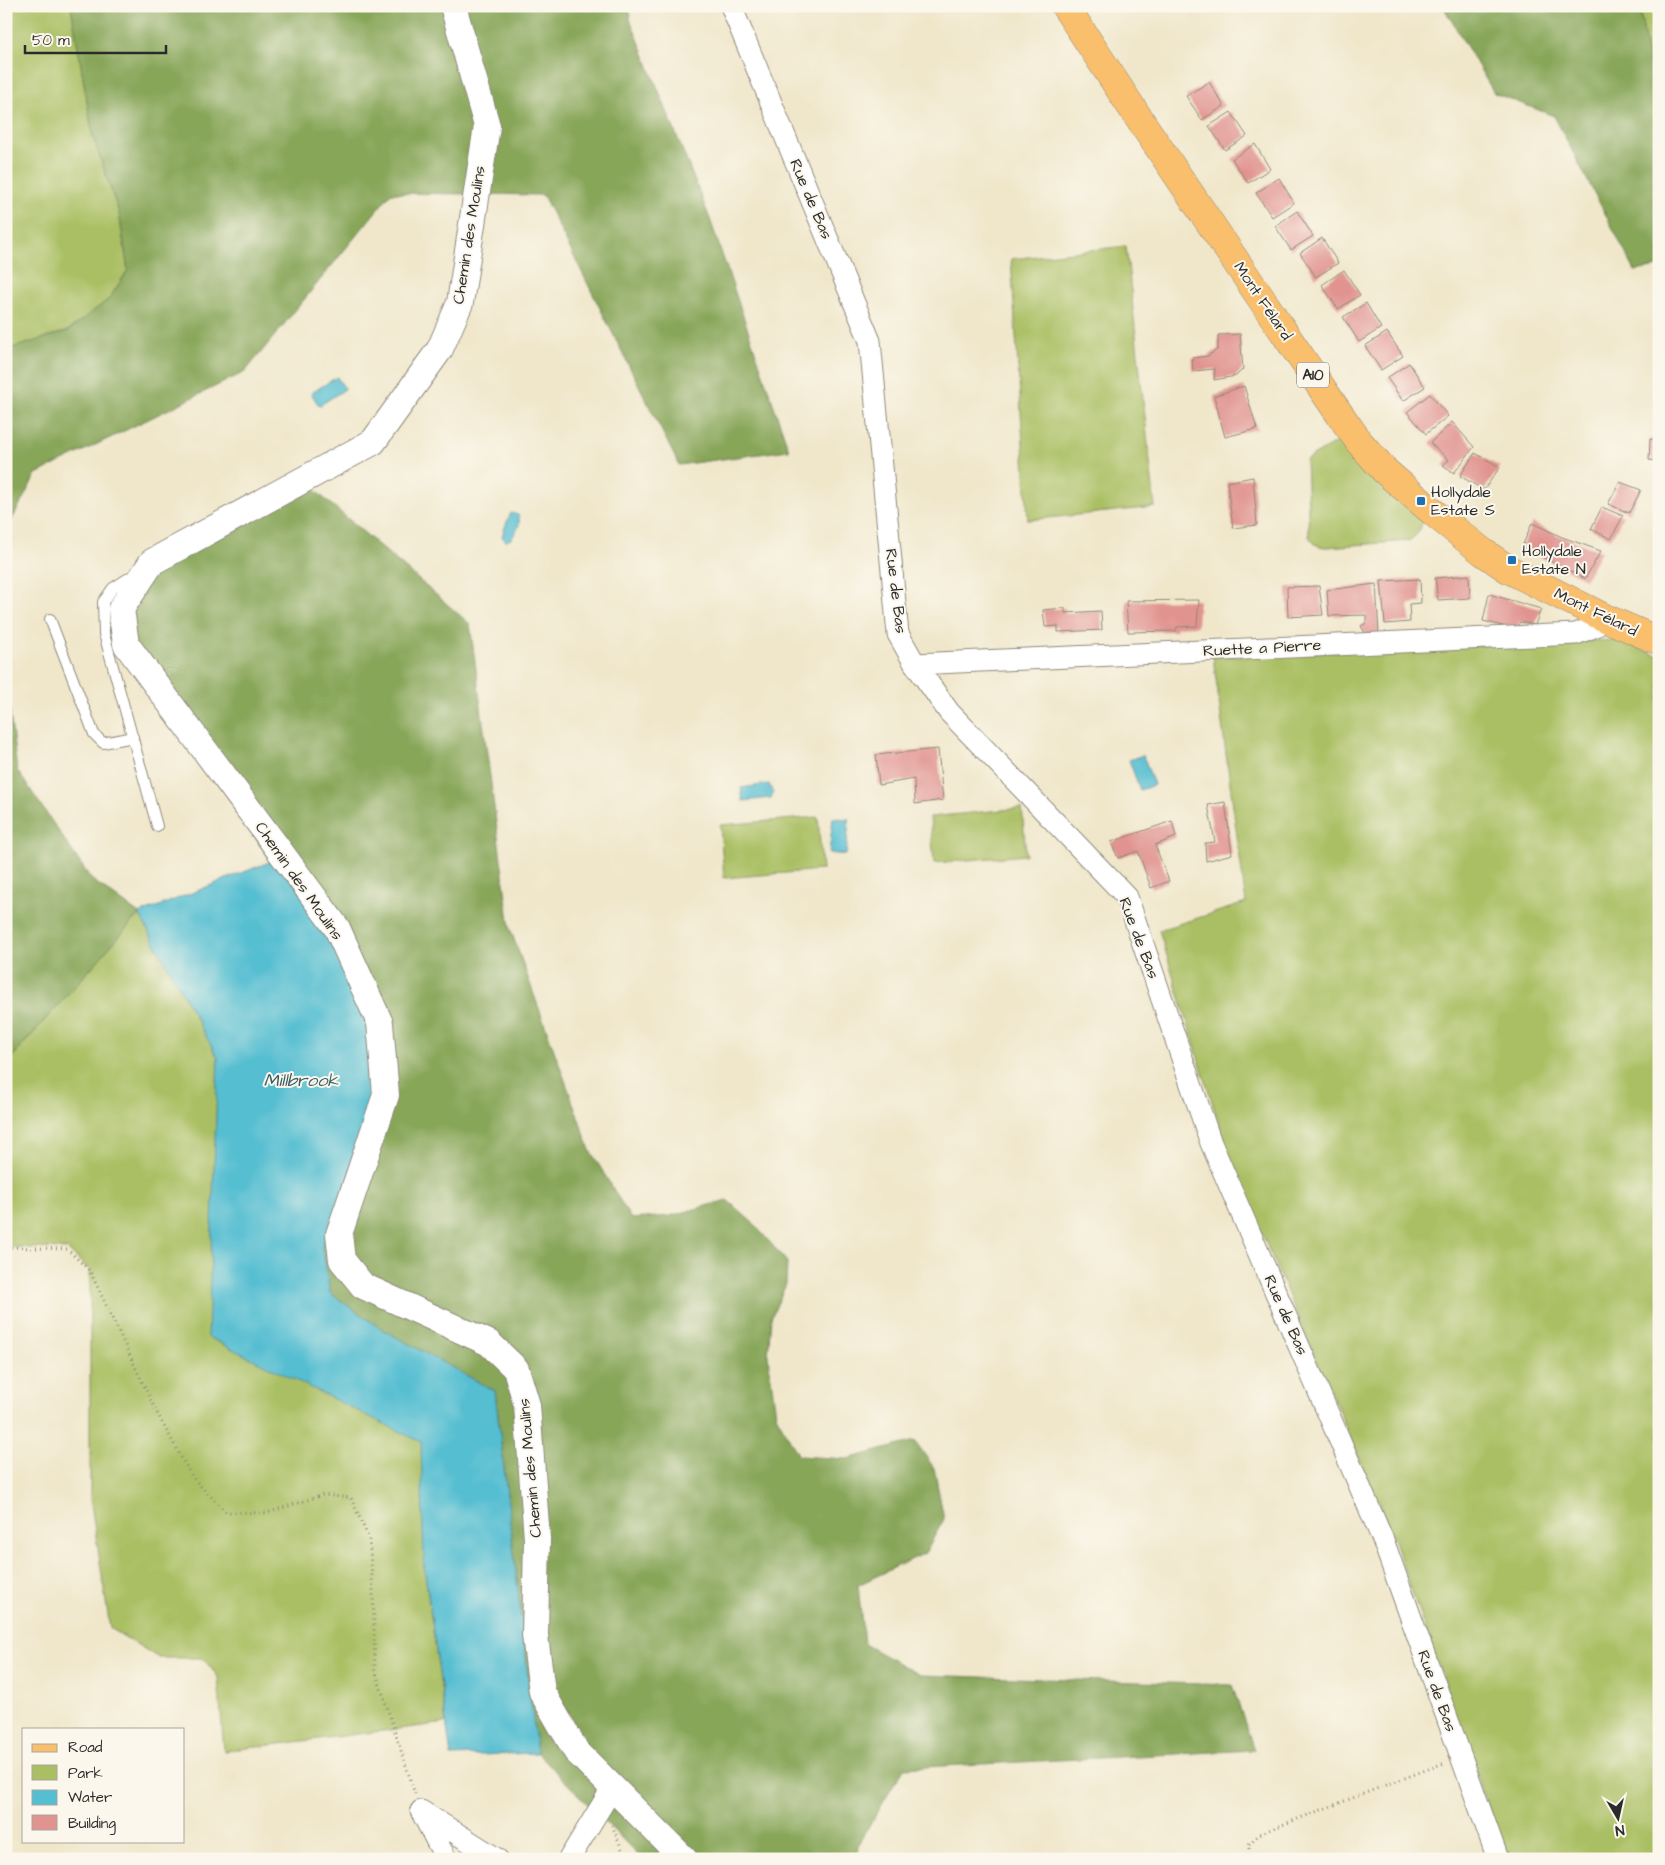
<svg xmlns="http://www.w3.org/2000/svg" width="1665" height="1865" viewBox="0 0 1665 1865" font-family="'Architects Daughter',sans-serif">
	<rect width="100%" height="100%" fill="#fbf7ec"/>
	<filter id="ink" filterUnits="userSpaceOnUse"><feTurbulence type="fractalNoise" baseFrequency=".02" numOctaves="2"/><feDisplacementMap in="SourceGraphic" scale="10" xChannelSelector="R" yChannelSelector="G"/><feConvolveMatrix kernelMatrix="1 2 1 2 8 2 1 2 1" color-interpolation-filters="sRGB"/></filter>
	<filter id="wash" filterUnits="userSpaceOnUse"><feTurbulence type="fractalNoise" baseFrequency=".0096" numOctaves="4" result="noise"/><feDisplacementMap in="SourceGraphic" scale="20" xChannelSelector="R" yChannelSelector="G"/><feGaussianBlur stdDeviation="1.12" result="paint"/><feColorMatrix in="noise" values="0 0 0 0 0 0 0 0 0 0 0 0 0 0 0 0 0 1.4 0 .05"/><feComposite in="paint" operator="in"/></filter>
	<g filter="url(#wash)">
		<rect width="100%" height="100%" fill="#f0e7cb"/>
		<g fill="#aabf63" stroke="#6a7547">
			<path d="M6,6H71L93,137L119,213L128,270L109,299L67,331L6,350Z"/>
			<path d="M1639,6H1659V64L1649,63Z"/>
			<path d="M1126,246L1155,507L1028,520L1011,259Z"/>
			<path d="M1344,438L1422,519C1422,530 1418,534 1409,541L1327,547C1318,547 1313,544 1309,536L1306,460Z"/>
			<path d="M1616,640L1659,656V1859H1509L1499,1838L1389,1527L1230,1160L1159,930L1246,903L1213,657Z"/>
			<path d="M1022,808L1026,855L934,863L930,817Z"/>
			<path d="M818,817L822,870L724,878L720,825Z"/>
			<path d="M139,914L218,1058L209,1333L422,1442L424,1566L446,1723L224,1751L218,1677L203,1658H159L110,1628L90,1497V1271L67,1249L6,1247V1064Z"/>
		</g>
		<g fill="#87a659" stroke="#596842">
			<path d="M71,6H630V19L710,219L789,450L679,465L543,195L391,193L245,372L36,474L6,531V350L68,331L109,299L128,270L119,213L93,137Z"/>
			<path d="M1443,6H1639L1649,63L1659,64V267L1635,271L1554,116L1494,93Z"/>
			<path d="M303,480L470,624L510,928L590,1150L631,1219L670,1216L727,1200L753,1223L787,1262L786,1284L771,1318L768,1356L776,1415L799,1456L847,1459L915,1441L934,1468L944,1519L925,1553L858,1585L864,1644L920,1675L1232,1685L1254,1750L904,1768L858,1844L857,1859H642L537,1753L495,1391L383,1330L330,1293L322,1246L386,1095L380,1023L126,644L121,609L152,562Z"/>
			<path d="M6,681L17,770L91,879L139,914L6,1064Z"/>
		</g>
		<g fill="#55bed1" stroke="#40747e">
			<path d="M337,377L345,389L319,406L311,393Z"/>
			<path d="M511,513L518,515C522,524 516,532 511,539L506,541L502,537C502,534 510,514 511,513Z"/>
			<path d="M1143,755L1154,785L1140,790L1129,760Z"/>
			<path d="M769,784L773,792L771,798L743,801L741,788Z"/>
			<path d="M833,818L849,819L846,855L829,853Z"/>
			<path d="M279,858L380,1023L386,1095L322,1246L330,1293L383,1330L495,1391L537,1753L451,1756L424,1566L421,1442L208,1337L218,1058L139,914Z"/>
		</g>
		<g id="blocks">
			<g fill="#e1938f">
				<path d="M1209,82L1224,106L1202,120L1186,96Z"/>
				<path d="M1231,112L1247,136L1225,150L1209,126Z"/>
				<path d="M1255,144L1270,169L1248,183L1232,159Z"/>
				<path d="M1279,178L1294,203L1272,217L1256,193Z"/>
				<path d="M1297,211L1313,236L1291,250L1275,226Z"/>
				<path d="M1322,238L1338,263L1316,277L1300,253Z"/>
				<path d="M1344,270L1360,295L1338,309L1322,285Z"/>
				<path d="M1366,303L1381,328L1359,342L1343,317Z"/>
				<path d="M1387,332L1403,356L1381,370L1365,346Z"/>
				<path d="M1240,334L1243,369L1236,376L1214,380L1215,369L1193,371L1192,358L1208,356L1218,349V335Z"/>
				<path d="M1409,363L1425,387L1403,401L1387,378Z"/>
				<path d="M1244,386L1257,429L1225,437L1214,396Z"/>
				<path d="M1430,394L1448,416L1426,434L1407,412Z"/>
				<path d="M1452,422L1474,447L1454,473L1443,465L1449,460L1430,443Z"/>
				<path d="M1650,439L1659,440V461L1649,460Z"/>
				<path d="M1475,453L1500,467L1484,490L1460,476Z"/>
				<path d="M1253,477L1257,525L1233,528L1227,482Z"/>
				<path d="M1620,482L1641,490L1629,513L1608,504Z"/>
				<path d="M1602,507L1623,516L1611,539L1591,529Z"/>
				<path d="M1532,523L1562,537L1601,551L1585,579L1522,547Z"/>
				<path d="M1469,575L1470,598L1438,600L1435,578Z"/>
				<path d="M1420,579L1421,603L1409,604L1410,622L1385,624L1381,581Z"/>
				<path d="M1376,584L1379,634L1368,638L1361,626L1366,623V615L1329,616L1327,590Z"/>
				<path d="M1319,586L1323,615L1288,617L1287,587Z"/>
				<path d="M1489,594L1541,609L1535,625L1520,622L1515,629L1483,621Z"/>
				<path d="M1199,600L1197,626L1177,627L1176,631L1128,632L1126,601Z"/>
				<path d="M1065,608V613L1101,611L1102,630L1058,632V626L1045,627L1043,610Z"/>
				<path d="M938,749L943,800L915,804L914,779L879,785L876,755Z"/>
				<path d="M1225,802L1232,854L1206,861L1205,843L1215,842L1208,805Z"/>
				<path d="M1172,821L1176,837L1155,845L1169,881L1151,888L1138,851L1118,858L1111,842Z"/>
			</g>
		</g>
	</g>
	<g filter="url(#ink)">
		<use href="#blocks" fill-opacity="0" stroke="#8e897b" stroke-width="1"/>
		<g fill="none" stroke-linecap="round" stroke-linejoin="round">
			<defs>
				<g id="service">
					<path d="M135,574L113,588L103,602L104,634L157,826"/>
					<path d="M50,619L94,734L103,743L133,737"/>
				</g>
				<g id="minor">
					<path d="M731,6L870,341L898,634L915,664L949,712L1127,897L1211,1143L1383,1540L1498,1859"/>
					<path d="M915,664L1576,634L1596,626L1603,617"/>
					<path d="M446,1859L421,1811L497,1859"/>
					<path d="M569,1859L613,1787"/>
				</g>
				<path id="tertiary" d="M453,6L487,126L460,303L440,349L373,442L152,562L121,609L126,644L337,928L380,1023L386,1095L339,1234L342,1260L363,1286L489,1343L516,1369L527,1405L537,1539L535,1635L542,1692L576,1751L684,1859"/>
				<path id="primary" d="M1065,6L1138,117L1336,409L1360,443L1385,471L1435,514L1483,552L1508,569L1603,617L1659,641"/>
			</defs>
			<use href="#service" stroke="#8e897b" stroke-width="12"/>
			<use href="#minor" stroke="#8e897b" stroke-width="23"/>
			<use href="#tertiary" stroke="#8e897b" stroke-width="28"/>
			<use href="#primary" stroke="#8e897b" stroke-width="29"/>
			<g stroke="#8e897b" stroke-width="3" stroke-dasharray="1 4" stroke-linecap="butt">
				<path d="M6,1247L67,1249L90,1271L156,1411L192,1477L226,1512L266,1513L323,1495L351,1498L369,1539L373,1589L375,1670L415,1794"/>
				<path d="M612,1825L626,1859"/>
				<path d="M1249,1859V1844L1261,1833L1444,1763"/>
			</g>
			<use href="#service" stroke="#fff" stroke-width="10"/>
			<use href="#minor" stroke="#fff" stroke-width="21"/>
			<use href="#tertiary" stroke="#fff" stroke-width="26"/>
			<use href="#primary" stroke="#f9bf6d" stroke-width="28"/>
		</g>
	</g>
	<g fill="#1f6fb2" stroke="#fbf7ec" stroke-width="2">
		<rect x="1416" y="496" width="10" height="10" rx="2.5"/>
		<rect x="1507" y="555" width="10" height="10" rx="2.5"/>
	</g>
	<g text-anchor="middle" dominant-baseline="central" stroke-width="4" stroke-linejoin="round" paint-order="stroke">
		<rect fill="#fbf7ec" stroke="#696865" stroke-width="1" x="1297" y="362.5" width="32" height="25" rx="4"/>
		<g font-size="15" font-weight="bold" fill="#2b2b2b">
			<text x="1313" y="375">A10</text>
		</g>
		<g font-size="16" fill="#2b2b2b" stroke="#fbf7ec">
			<text transform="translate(811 199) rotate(67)">Rue de Bas</text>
			<text transform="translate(469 235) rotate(-81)">Chemin des Moulins</text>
			<text transform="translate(1263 301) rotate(56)">Mont Félard</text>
			<text transform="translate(896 591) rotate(83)">Rue de Bas</text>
			<text transform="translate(1596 612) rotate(26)">Mont Félard</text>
			<text transform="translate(1262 648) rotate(-3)">Ruette a Pierre</text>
			<text transform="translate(299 881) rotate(55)">Chemin des Moulins</text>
			<text transform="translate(1139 938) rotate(69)">Rue de Bas</text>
			<text transform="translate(1286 1315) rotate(66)">Rue de Bas</text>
			<text transform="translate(530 1468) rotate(-95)">Chemin des Moulins</text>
			<text transform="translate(1437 1691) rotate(70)">Rue de Bas</text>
		</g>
		<g font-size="16" fill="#2b2b2b" stroke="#fbf7ec" text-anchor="start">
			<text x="1431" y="492">Hollydale<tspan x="1431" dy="18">Estate S</tspan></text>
			<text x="1522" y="551">Hollydale<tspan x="1522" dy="18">Estate N</tspan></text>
		</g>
		<g font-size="18" font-style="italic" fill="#3a5e65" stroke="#fbf7ec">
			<text x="301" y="1080">Millbrook</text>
		</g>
	</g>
	<rect width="1665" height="1865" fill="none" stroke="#fbf7ec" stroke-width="25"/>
	<rect x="22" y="1728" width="162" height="115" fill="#fbf7ec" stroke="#a8a59f"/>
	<rect x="32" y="1744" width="25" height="8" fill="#f9bf6d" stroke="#a8a59f"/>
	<text x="68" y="1752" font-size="15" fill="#2b2b2b">Road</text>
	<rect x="32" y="1765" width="25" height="15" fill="#aabf63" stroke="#a8a59f"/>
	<text x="68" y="1778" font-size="15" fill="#2b2b2b">Park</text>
	<rect x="32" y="1790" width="25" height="15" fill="#55bed1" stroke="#a8a59f"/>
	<text x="68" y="1802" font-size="15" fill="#2b2b2b">Water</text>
	<rect x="32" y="1815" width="25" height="15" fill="#e1938f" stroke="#a8a59f"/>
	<text x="68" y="1828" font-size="15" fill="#2b2b2b">Building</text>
	<g transform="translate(1618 1818) rotate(171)" stroke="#fbf7ec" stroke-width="4" paint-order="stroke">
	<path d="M0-4L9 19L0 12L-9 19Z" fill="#2b2b2b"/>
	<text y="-8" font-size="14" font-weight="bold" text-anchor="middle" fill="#2b2b2b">N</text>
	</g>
	<path d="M25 45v8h141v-8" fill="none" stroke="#2b2b2b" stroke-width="2.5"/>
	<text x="32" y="45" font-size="15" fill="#2b2b2b" stroke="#fbf7ec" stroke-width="4" paint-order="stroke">50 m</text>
</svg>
